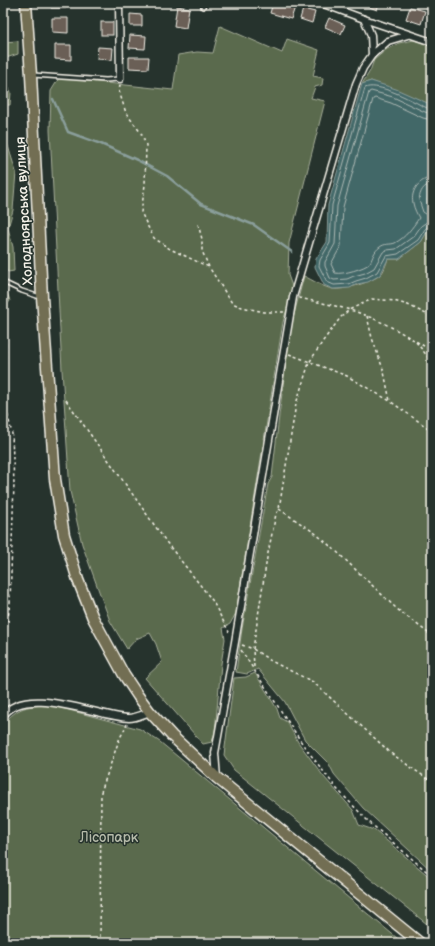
<svg xmlns="http://www.w3.org/2000/svg" width="435" height="946" viewBox="0 0 435 946" font-family="'Balsamiq Sans',sans-serif">
	<rect width="100%" height="100%" fill="#26332d"/>
	<filter id="ink" filterUnits="userSpaceOnUse"><feTurbulence type="fractalNoise" baseFrequency=".025" numOctaves="2"/><feDisplacementMap in="SourceGraphic" scale="8" xChannelSelector="R" yChannelSelector="G"/><feConvolveMatrix kernelMatrix="1 2 1 2 8 2 1 2 1" color-interpolation-filters="sRGB"/></filter>
	<g filter="url(#ink)">
		<g fill="#5a6b4d" stroke="#a7ae9a">
			<path d="M220,26L282,53L287,39L319,50L313,76L323,78L322,85L315,87L311,98L325,101L289,243L288,275L293,289L283,322L236,613L230,624L223,628L225,639L221,664L215,732L212,742L203,744L145,678L162,662L156,644L150,633L136,639L127,649L110,621L100,594L82,544L70,491L62,370L50,130L51,91L59,78L173,90L178,55L197,52L213,53Z"/>
			<path d="M414,40L432,46V105L371,81L362,84L370,71L374,60L387,49L399,43Z"/>
			<path d="M18,41V54L3,59V42Z"/>
			<path d="M3,70V78L11,92L10,105H3Z"/>
			<path d="M3,136L8,146L16,172L13,210L8,228L13,247L14,271L8,272L3,266Z"/>
			<path d="M432,228V871L363,808L334,774L329,764L305,740L285,702L258,669L247,674L236,672L242,629L268,484L272,477L279,416L291,326L304,276C312,280 325,288 333,289C342,291 372,282 380,275C384,272 386,264 388,259H399L421,242L427,232Z"/>
			<path d="M3,280L10,301L5,307L3,345Z"/>
			<path d="M3,458L5,612L3,644Z"/>
			<path d="M255,673L277,709L280,718L287,722L298,742L324,777L353,810L359,825L374,830L432,879V928L234,770L224,755L234,678L246,677Z"/>
			<path d="M50,705L140,729L160,742L403,943H3V724C19,706 27,706 50,705Z"/>
		</g>
		<path fill="#436768" stroke="#8a9e9b" d="M371,81L396,89L432,105V189L427,200L432,212V228L427,232L421,242L399,259H388L380,275L368,282L357,284L350,288L333,289L324,285L315,267L316,259L327,242L328,205L362,84Z"/>
		<g fill="none" stroke-linecap="round" stroke-linejoin="round">
			<g stroke="#adbab5" stroke-width="1">
				<path d="M432,109C424,108 418,103 411,100C401,95 376,83 365,88L332,205L330,243L320,260L319,266L327,282L334,285L349,284L356,281L366,278L377,272L386,256L398,254L418,240L425,229L429,226L432,225"/>
				<path d="M432,114L425,112L393,97L371,91L369,92L337,206L335,244L325,262V266L330,278L334,280L347,279L354,276L365,273L374,268L383,252L387,250L396,249L414,236L421,226L431,219L430,217L423,212L419,200C420,192 423,185 432,184"/>
				<path d="M432,120L423,118L391,103L375,98L373,99L343,207L341,246L331,264L335,273C342,275 366,268 370,263C373,257 374,251 380,247C385,243 390,245 395,243C406,237 412,228 419,218C417,214 414,209 413,203C410,191 420,178 432,178"/>
			</g>
			<g stroke="#8a9e9b" stroke-width="2.5">
				<path d="M3,95L6,98"/>
				<path d="M53,99L68,132L101,144L137,160L167,176L201,204L254,225L292,252"/>
			</g>
		</g>
		<g fill="#6a5e57" stroke="#f4f1e8">
			<path d="M52,3H66V8H51Z"/>
			<rect x="129" y="3" width="11" height="3"/>
			<path d="M243,3H256L255,7Z"/>
			<path d="M273,3H281L295,7L291,19L270,13Z"/>
			<path d="M359,3H379L377,10Z"/>
			<path d="M177,6L189,8L186,28L174,26Z"/>
			<path d="M410,7L425,11L421,24L406,19Z"/>
			<path d="M303,9L315,12L312,23L300,19Z"/>
			<path d="M130,14L142,15V26H130Z"/>
			<path d="M52,18H68V33L52,32Z"/>
			<path d="M329,18L345,25L341,34L325,27Z"/>
			<rect x="101" y="22" width="12" height="13"/>
			<path d="M130,35L146,36L145,49L129,48Z"/>
			<path d="M55,45H71V60L55,59Z"/>
			<path d="M98,47L113,48L112,60L97,59Z"/>
			<path d="M129,57H149L148,69L129,68Z"/>
		</g>
		<g fill="none" stroke-linecap="round" stroke-linejoin="round">
			<defs>
				<g id="lane">
					<path d="M203,7L204,3"/>
					<path d="M33,75L106,80L119,79"/>
					<path d="M3,282L22,291L40,297"/>
				</g>
				<g id="street">
					<path d="M119,3L120,79"/>
					<path d="M321,3L364,19L432,42"/>
					<path d="M372,55L388,41L408,35"/>
					<path d="M3,716C25,683 98,717 129,718C135,718 144,714 150,712"/>
					<path d="M217,778L215,753L235,642L293,297L356,84L363,68L372,55L371,35L364,19"/>
				</g>
				<path id="primary" d="M26,3L31,75L42,297L55,479L64,535L78,580L93,618L124,675L138,696L150,712L172,736L217,778L420,943"/>
			</defs>
			<use href="#lane" stroke="#f4f1e8" stroke-width="6"/>
			<use href="#street" stroke="#f4f1e8" stroke-width="9"/>
			<use href="#primary" stroke="#f4f1e8" stroke-width="13"/>
			<g stroke="#f4f1e8" stroke-width="1.5" stroke-dasharray="3 3" stroke-linecap="butt">
				<path d="M120,85L119,91L126,113L141,133L146,145L145,185L141,212L147,225L154,238L170,249L209,267"/>
				<path d="M198,224L202,239V251L209,267L232,303L242,307L264,312H284"/>
				<path d="M299,298C322,303 345,307 367,316C390,325 411,338 432,351"/>
				<path d="M367,316L372,338L384,372L390,401"/>
				<path d="M416,342L432,362"/>
				<path d="M289,354L347,376L390,401L432,431"/>
				<path d="M66,400L167,543L212,600L229,632"/>
				<path d="M279,509L315,533L336,551L397,609L432,636"/>
				<path d="M242,645L253,649L271,661L313,682L392,754L432,782"/>
				<path d="M241,650L304,746L337,789L369,822L432,876"/>
				<path d="M254,667L253,649L267,558L276,514L279,509L296,404L309,363L323,341L341,317L349,310L372,299L394,301L408,305L432,317"/>
				<path d="M5,705L6,633L10,603L14,484L12,434L5,403L6,290"/>
				<path d="M100,943L101,792L119,740L127,724"/>
			</g>
			<use href="#lane" stroke="#26332d" stroke-width="3"/>
			<use href="#street" stroke="#26332d" stroke-width="6"/>
			<use href="#primary" stroke="#726e52" stroke-width="10"/>
		</g>
	</g>
	<g text-anchor="middle" dominant-baseline="central" stroke-width="3" stroke-linejoin="round" paint-order="stroke">
		<g font-size="14" fill="#f4f1e8" stroke="#26332d">
			<text transform="translate(24 211) rotate(-93)">Холодноярська вулиця</text>
		</g>
		<g font-size="14" fill="#b6bbaa" stroke="#26332d">
			<text x="109" y="837">Лісопарк</text>
		</g>
	</g>
	<rect width="435" height="946" fill="none" stroke="#26332d" stroke-width="16"/>
	<rect x="8" y="8" width="419" height="930" fill="none" stroke="#f4f1e8" stroke-width="1.5" filter="url(#ink)"/>
</svg>
